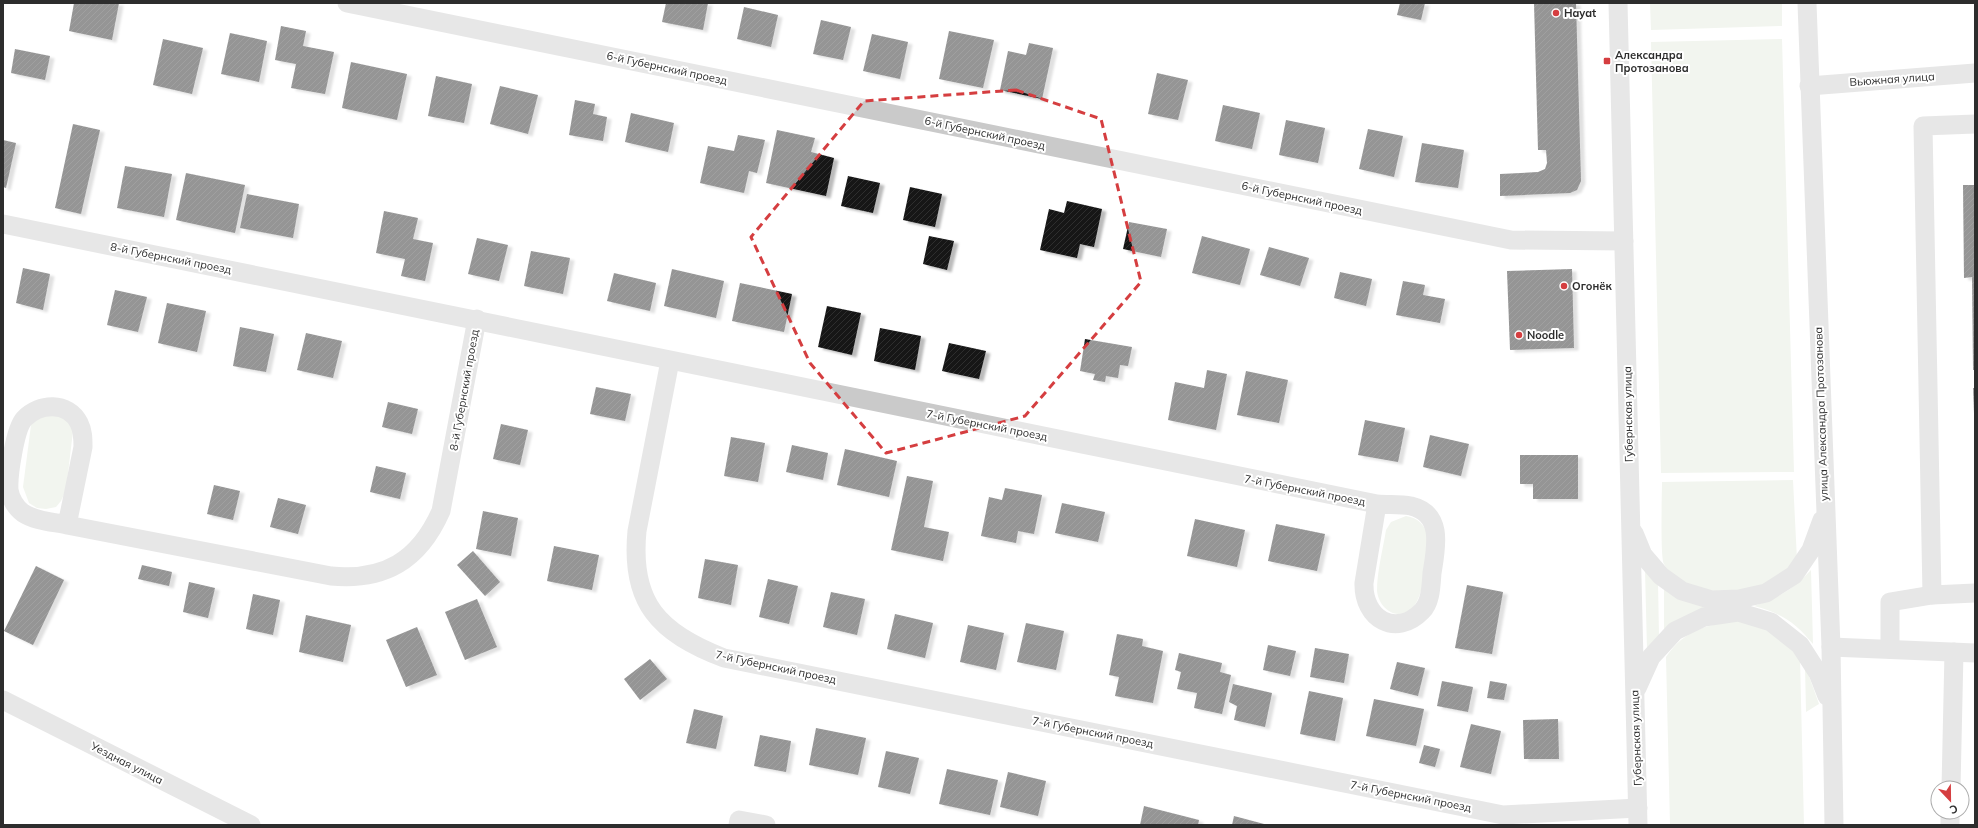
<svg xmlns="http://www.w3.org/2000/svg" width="1978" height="828" viewBox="0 0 1978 828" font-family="Mulish,sans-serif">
	<defs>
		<pattern id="building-hatch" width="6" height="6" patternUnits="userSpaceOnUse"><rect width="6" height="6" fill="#141414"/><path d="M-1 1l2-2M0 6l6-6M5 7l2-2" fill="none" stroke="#2e2e2e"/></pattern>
		<filter id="shadow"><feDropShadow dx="4.5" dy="2.5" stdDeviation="1" flood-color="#0004"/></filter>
	</defs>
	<rect width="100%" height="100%" fill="#fff"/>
	<g fill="#e2e9db">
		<path d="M1650,3H1782V26L1651,30Z"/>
		<path d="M1782,39L1794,472L1661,473L1651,42Z"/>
		<path d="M43,413L66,416L73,431L66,490L61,501L56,507L46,509L37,508L29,503L23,487L31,425Z"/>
		<path d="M1793,480L1797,560C1788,569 1780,577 1769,583C1741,598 1680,595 1664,564C1660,558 1662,494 1662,482Z"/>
		<path d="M1406,516C1418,518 1424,524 1428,536C1425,556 1427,607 1404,613C1399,615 1393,614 1389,611C1382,607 1378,599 1377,591C1377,571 1383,549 1386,530L1391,522Z"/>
		<path d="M1645,570L1658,582L1659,636L1647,650Z"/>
		<path d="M1811,570L1813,644C1795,622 1781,613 1754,606C1780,597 1792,590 1811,570Z"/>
		<path d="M1664,586L1711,606L1664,632Z"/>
		<path d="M1740,620L1767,629L1787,644L1800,658L1804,825H1670L1666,657C1685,629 1707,625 1740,620Z"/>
		<path d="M1805,665L1819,704L1806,712Z"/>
	</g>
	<g fill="url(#building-hatch)" filter="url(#shadow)">
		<path d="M74,3H119L112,40L69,31Z"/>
		<path d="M666,3H708L703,30L662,22Z"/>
		<path d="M1400,3H1425L1421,20L1397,15Z"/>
		<path d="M1534,3H1576L1581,181L1577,190L1570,193L1500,196V174L1538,172L1545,169L1547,163L1546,150H1538Z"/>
		<path d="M744,7L778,15L771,47L737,39Z"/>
		<path d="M821,20L851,27L843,60L813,54Z"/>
		<path d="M281,26L306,31L303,46L334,52L325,94L291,88L296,64L275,60Z"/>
		<path d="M949,31L994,40L983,88L939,79Z"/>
		<path d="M230,33L267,41L259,82L221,74Z"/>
		<path d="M872,34L908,42L900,79L863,71Z"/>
		<path d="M163,39L203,48L192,94L153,85Z"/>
		<path d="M1029,43L1053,48L1042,99L1000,90L1008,51L1026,55Z"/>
		<path d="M15,49L50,56L45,80L11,73Z"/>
		<path d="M351,62L407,74L397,120L342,108Z"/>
		<path d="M1157,73L1188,80L1178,120L1148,114Z"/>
		<path d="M436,76L472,84L464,123L428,116Z"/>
		<path d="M500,86L538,95L528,134L490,124Z"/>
		<path d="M575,100L595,104L593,114L607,117L603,141L569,135Z"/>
		<path d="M1223,105L1260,113L1252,149L1215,141Z"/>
		<path d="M631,113L674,123L668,152L625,142Z"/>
		<path d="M1286,120L1325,128L1318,163L1279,155Z"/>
		<path d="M73,124L100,130L81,214L55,208Z"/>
		<path d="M1368,129L1403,136L1394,177L1359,169Z"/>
		<path d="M777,130L815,138L811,152L834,158L826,196L766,183Z"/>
		<path d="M738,135L765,140L757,173L749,171L744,193L700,183L708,146L734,151Z"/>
		<path d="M3,140L16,143L6,188L3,187Z"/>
		<path d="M1422,143L1464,150L1458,188L1415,182Z"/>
		<path d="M125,166L172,174L164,217L117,208Z"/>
		<path d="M186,173L245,185L235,233L176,220Z"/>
		<path d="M848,176L880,183L873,213L841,206Z"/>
		<path d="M1963,185H1975V370H1973L1972,277L1964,278Z"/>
		<path d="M910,187L942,194L935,227L903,220Z"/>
		<path d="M247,194L299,204L293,238L240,228Z"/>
		<path d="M1067,201L1102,209L1094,247L1080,244L1077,258L1040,250L1049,209L1064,213Z"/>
		<path d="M384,211L418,218L413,239L433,243L425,281L401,276L405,259L376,253Z"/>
		<path d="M1129,222L1167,229L1161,257L1123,249Z"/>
		<path d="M929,236L954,241L947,270L923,264Z"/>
		<path d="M1202,236L1250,249L1240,285L1192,273Z"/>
		<path d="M477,238L508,245L499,281L468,274Z"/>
		<path d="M1269,247L1309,258L1300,286L1260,275Z"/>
		<path d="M531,251L570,258L563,294L524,286Z"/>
		<path d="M23,268L50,274L43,310L16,303Z"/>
		<path d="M672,269L724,281L716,318L664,306Z"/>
		<path d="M1572,269L1574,348L1510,350L1507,271Z"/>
		<path d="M1340,272L1372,279L1366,306L1334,298Z"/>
		<path d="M614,273L656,283L650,311L607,301Z"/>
		<path d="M1403,281L1425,285L1423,295L1445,299L1440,323L1396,315Z"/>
		<path d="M740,283L792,294L784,332L732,321Z"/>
		<path d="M115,290L147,297L138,332L107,325Z"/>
		<path d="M167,303L206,311L197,352L158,343Z"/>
		<path d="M827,306L861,313L852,355L818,347Z"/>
		<path d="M240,327L274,334L266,372L233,366Z"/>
		<path d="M880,328L921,336L915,370L874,361Z"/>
		<path d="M306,333L342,341L333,378L297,370Z"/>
		<path d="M1085,339L1132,347L1128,366L1120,365L1118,378L1106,376L1105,382L1093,380L1095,374L1080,371Z"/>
		<path d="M949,343L986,351L979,379L942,371Z"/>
		<path d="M1207,370L1227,374L1216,430L1168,420L1175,382L1204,388Z"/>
		<path d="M1246,371L1288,380L1279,423L1237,415Z"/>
		<path d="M596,387L631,394L625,421L590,414Z"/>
		<path d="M1973,388H1975V413H1974Z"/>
		<path d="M388,402L418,409L412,434L382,427Z"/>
		<path d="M1365,420L1405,428L1398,462L1358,455Z"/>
		<path d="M501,424L528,430L520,465L493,459Z"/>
		<path d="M1430,435L1469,444L1461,476L1423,467Z"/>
		<path d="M731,437L765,443L758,482L724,476Z"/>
		<path d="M792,445L828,453L823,480L786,472Z"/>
		<path d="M845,449L897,461L889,497L837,485Z"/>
		<path d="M1520,455H1578V499H1533V484H1520Z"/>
		<path d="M376,466L406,473L400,499L370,492Z"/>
		<path d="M907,476L933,481L924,527L949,532L943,561L891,550Z"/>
		<path d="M214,485L240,491L233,520L207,514Z"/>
		<path d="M1005,488L1042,495L1034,534L1018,531L1016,543L981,536L989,497L1002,500Z"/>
		<path d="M278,498L306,505L298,534L270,527Z"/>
		<path d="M1062,503L1105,512L1098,542L1055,533Z"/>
		<path d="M483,511L518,518L511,556L476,549Z"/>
		<path d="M1195,519L1245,530L1237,567L1187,556Z"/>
		<path d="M1276,524L1325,534L1317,571L1268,561Z"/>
		<path d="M554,546L599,555L592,590L547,581Z"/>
		<path d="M473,551L500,582L485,596L457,565Z"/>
		<path d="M705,559L738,565L731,605L698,598Z"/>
		<path d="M142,565L172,572L169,586L138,579Z"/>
		<path d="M36,566L64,580L33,645L4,631Z"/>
		<path d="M768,579L798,586L789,624L759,617Z"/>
		<path d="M189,582L215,588L208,618L183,612Z"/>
		<path d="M1467,585L1503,592L1492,654L1455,648Z"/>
		<path d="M831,592L865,599L857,635L823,627Z"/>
		<path d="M253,594L280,600L273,635L246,629Z"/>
		<path d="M477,599L497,647L465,660L445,612Z"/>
		<path d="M895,614L933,623L925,658L887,649Z"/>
		<path d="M306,615L351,625L343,662L299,652Z"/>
		<path d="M1026,623L1064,631L1056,670L1017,662Z"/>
		<path d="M968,625L1004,633L996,670L960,662Z"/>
		<path d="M417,627L437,675L406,687L386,640Z"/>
		<path d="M1117,634L1143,639L1142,646L1163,651L1153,703L1115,696L1119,677L1109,675Z"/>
		<path d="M1268,645L1296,651L1290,676L1263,670Z"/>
		<path d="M1315,648L1349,654L1344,683L1310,677Z"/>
		<path d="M1179,653L1222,663L1220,672L1231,675L1222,714L1194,708L1197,693L1177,689L1181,672L1175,670Z"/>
		<path d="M650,659L667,679L640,700L624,679Z"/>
		<path d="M1397,662L1425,668L1418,696L1390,689Z"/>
		<path d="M1442,681L1473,687L1468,712L1437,706Z"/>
		<path d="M1490,681L1507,684L1504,700L1487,698Z"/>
		<path d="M1233,684L1272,693L1265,727L1234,720L1237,706L1229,702Z"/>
		<path d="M1309,691L1343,698L1335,741L1300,734Z"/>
		<path d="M1374,699L1424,709L1416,746L1366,736Z"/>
		<path d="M694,709L723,716L716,749L686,743Z"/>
		<path d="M1558,719L1559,759H1524L1523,720Z"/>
		<path d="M1471,724L1501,731L1491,774L1460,767Z"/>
		<path d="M816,728L866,738L858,775L809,765Z"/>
		<path d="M760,735L791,741L786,772L754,766Z"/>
		<path d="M1424,745L1440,749L1435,767L1419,763Z"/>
		<path d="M886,751L919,758L910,794L878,787Z"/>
		<path d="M947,769L998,780L990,815L939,804Z"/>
		<path d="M1008,772L1046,781L1038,816L1000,807Z"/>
		<path d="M1144,806L1199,820L1198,825H1140Z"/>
		<path d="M1234,816L1264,824V825H1232Z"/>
	</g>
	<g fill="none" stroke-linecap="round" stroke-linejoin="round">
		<g stroke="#cacaca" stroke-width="19">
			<path d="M347,3L1511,240L1624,241"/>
			<path d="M1618,3L1638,825"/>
			<path d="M1807,3L1831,647L1834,825"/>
			<path d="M1809,86L1975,73"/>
			<path d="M3,224L1377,504L1364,583C1363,619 1396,638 1422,611C1431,602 1431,585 1432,573C1436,548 1444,514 1411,506C1400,504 1388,505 1377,504"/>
			<path d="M670,361L637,531C630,603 659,633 724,658L1503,815L1638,808"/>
			<path d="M67,525C53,522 35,521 23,513C16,508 10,498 9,490C8,475 15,429 24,419C39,403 68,401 79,423C83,431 83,438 83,447L67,525L331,576C384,581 419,561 441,511L477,319"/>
			<path d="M1634,533L1643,555L1661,576L1682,591L1712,600L1739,599L1766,593L1794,575L1811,550L1822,520"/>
			<path d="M1932,595L1923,126L1975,124"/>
			<path d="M1831,647L1975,653"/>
			<path d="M1890,649V602L1932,595L1975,593"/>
			<path d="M1637,688L1651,657L1675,631L1704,617L1738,612L1771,622L1800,645L1818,673L1827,696"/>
			<path d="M3,700L251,825"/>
			<path d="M1951,788L1954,652"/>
			<path d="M738,825L739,820L766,825"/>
			<path d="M1950,825V812"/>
		</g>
	</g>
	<path d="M0 0H1978V828H0ZM1016,90L1101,119L1141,282L1025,416L886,453L810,363L751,237L864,101Z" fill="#fff" fill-opacity=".55" fill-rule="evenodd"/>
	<path fill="none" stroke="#d53e40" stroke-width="3" stroke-dasharray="8 5" stroke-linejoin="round" d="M1016,90L1101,119L1141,282L1025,416L886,453L810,363L751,237L864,101Z"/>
	<g fill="#d53e40" stroke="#fff" stroke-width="1.5">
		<circle cx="1556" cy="13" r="4"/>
		<rect x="1603" y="57" width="8" height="8" rx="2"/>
		<circle cx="1564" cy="286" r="4"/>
		<circle cx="1519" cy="335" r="4"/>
	</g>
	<g text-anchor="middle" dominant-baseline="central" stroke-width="4" stroke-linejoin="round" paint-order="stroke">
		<g font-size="11" font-weight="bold" fill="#2d2d2d" stroke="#fff" text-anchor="start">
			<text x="1564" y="13">Hayat</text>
			<text x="1615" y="55">Александра<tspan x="1615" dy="13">Протозанова</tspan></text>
			<text x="1572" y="286">Огонёк</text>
			<text x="1527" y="335">Noodle</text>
		</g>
		<g font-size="11" fill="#2d2d2d" stroke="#fff">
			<text transform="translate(667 68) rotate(12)">6-й Губернский проезд</text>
			<text transform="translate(1892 79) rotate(-4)">Вьюжная улица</text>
			<text transform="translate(985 133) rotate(12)">6-й Губернский проезд</text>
			<text transform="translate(1302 198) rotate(12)">6-й Губернский проезд</text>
			<text transform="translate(171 258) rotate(11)">8-й Губернский проезд</text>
			<text transform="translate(464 390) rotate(-80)">8-й Губернский проезд</text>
			<text transform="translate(1628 414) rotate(-91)">Губернская улица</text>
			<text transform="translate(1821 414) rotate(-92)">улица Александра Протозанова</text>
			<text transform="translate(987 425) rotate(11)">7-й Губернский проезд</text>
			<text transform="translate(1305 490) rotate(11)">7-й Губернский проезд</text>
			<text transform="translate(776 667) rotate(12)">7-й Губернский проезд</text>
			<text transform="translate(1093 732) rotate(11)">7-й Губернский проезд</text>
			<text transform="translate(1636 738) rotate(-92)">Губернская улица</text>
			<text transform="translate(127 763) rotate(27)">Уездная улица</text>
			<text transform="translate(1411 796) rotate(11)">7-й Губернский проезд</text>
		</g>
	</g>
	<rect width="1978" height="828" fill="none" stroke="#2d2d2d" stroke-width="8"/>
	<g transform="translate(1950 800) rotate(158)"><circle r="19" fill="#ffffff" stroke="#ababab"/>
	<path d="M0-3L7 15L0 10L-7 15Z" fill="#d53e40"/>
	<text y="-6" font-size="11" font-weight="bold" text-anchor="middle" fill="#2d2d2d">С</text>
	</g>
</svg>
